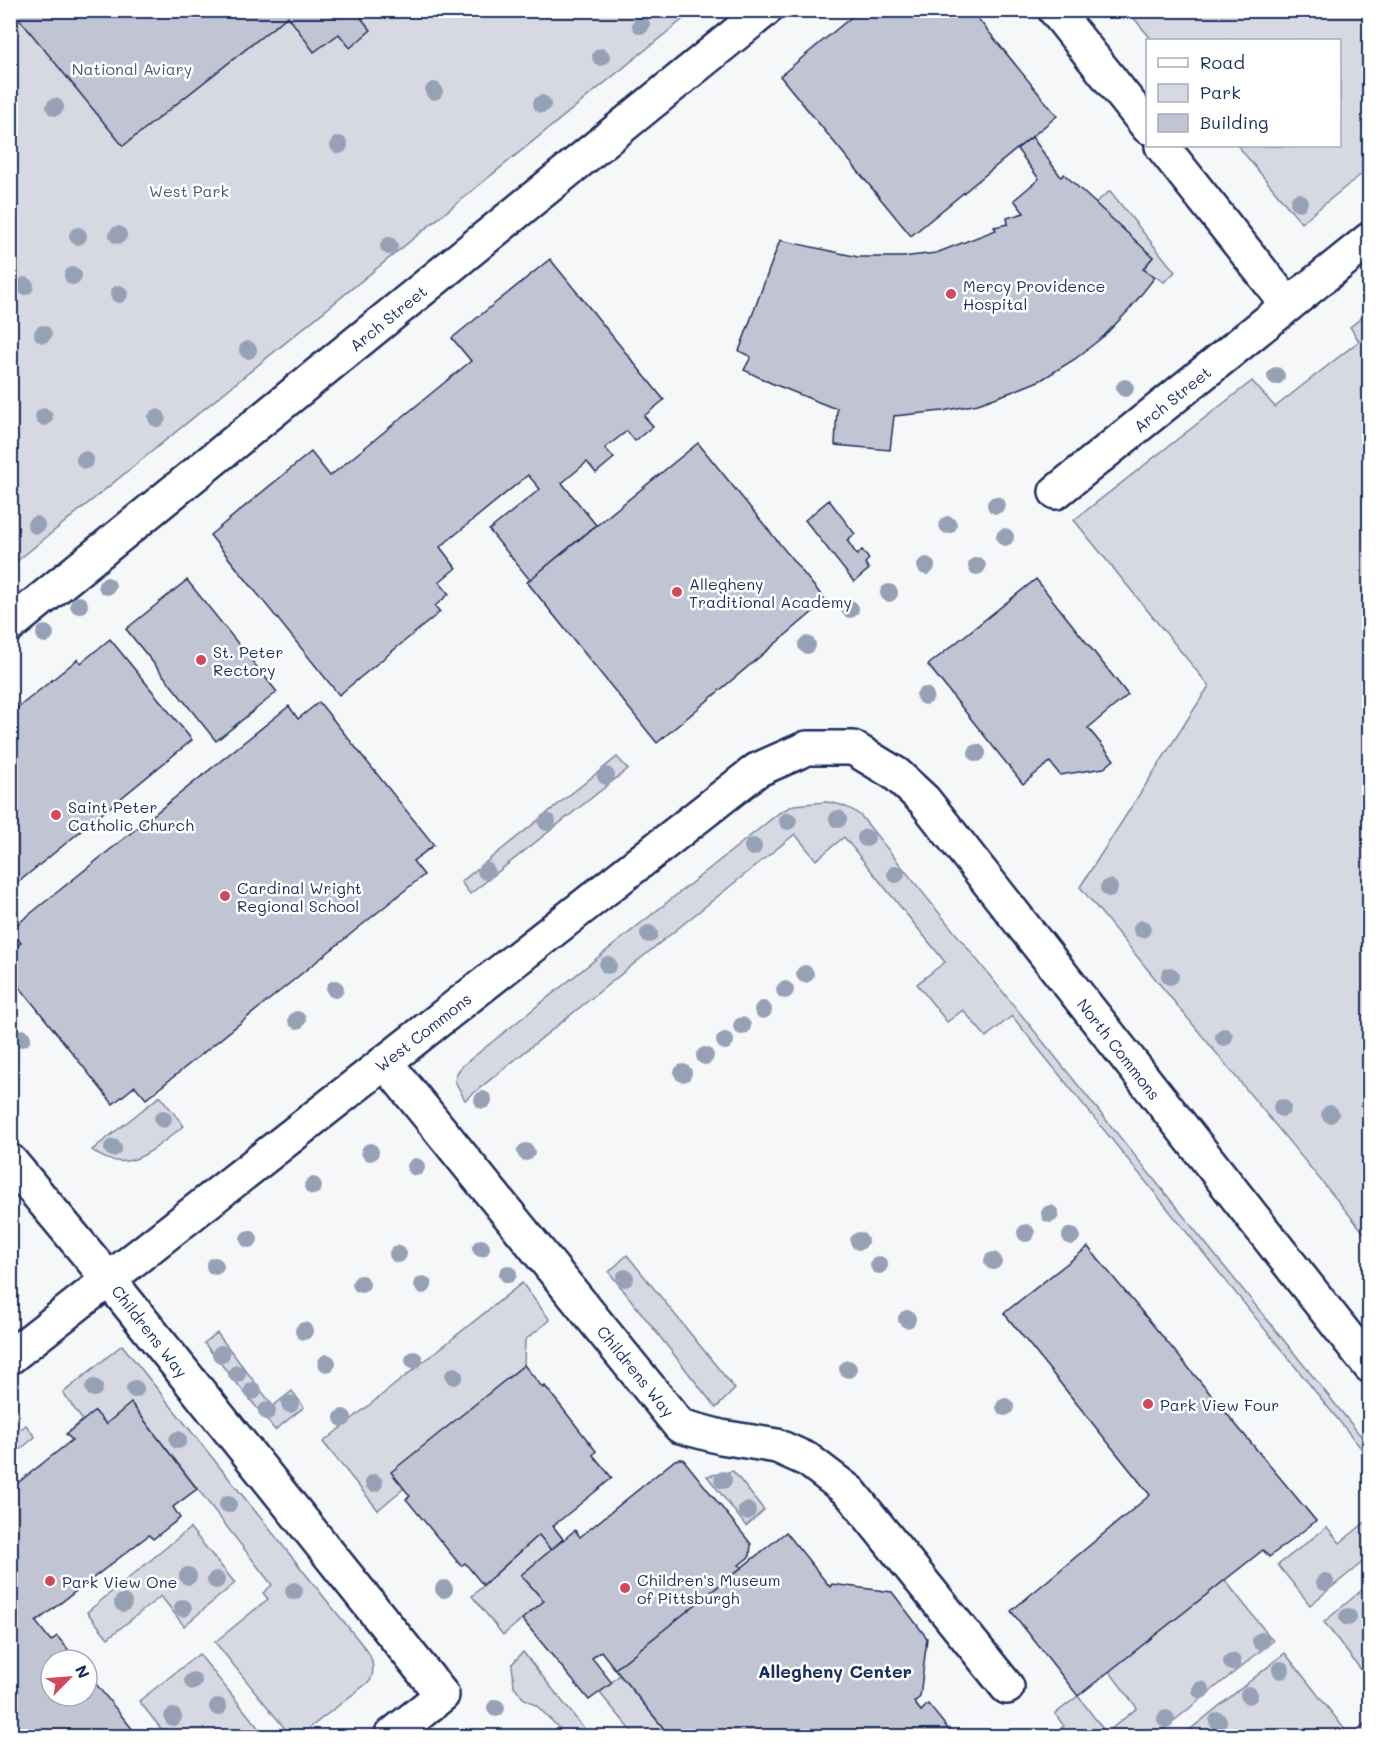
<svg xmlns="http://www.w3.org/2000/svg" width="1380" height="1747" viewBox="0 0 1380 1747" font-family="Mali,sans-serif">
	<rect width="100%" height="100%" fill="#f6f7f9"/>
	<filter id="ink" filterUnits="userSpaceOnUse"><feTurbulence type="fractalNoise" baseFrequency=".0167" numOctaves="2"/><feDisplacementMap in="SourceGraphic" scale="12" xChannelSelector="R" yChannelSelector="G"/><feConvolveMatrix kernelMatrix="1 2 1 2 8 2 1 2 1" color-interpolation-filters="sRGB"/></filter>
	<g filter="url(#ink)">
		<g fill="#d6d9e2" stroke="#7884a0" stroke-width="1.5">
			<path d="M11,10L693,11L11,566Z"/>
			<path d="M1128,11H1369V168L1301,223L1238,146H1340V40H1152Z"/>
			<path d="M1110,191L1175,272L1164,282L1143,269L1153,257L1095,203Z"/>
			<path d="M1369,312V1239L1080,887L1209,686L1074,520L1252,381L1275,407L1359,341L1350,327Z"/>
			<path d="M617,757L628,769L470,894L461,882Z"/>
			<path d="M826,802C841,804 850,807 861,816L1369,1446V1458L1012,1016L986,1037L963,1010L947,1022L917,984L945,962L844,837L816,860L795,834L465,1100L455,1081L457,1073L462,1066L779,813L794,805Z"/>
			<path d="M160,1096L184,1126C155,1147 127,1179 92,1150Z"/>
			<path d="M627,1255L735,1389L716,1408L609,1272Z"/>
			<path d="M522,1283L550,1320L525,1340L524,1365L455,1421L404,1488L378,1510L323,1442Z"/>
			<path d="M217,1333L273,1406L292,1391L304,1407L275,1430L204,1343Z"/>
			<path d="M122,1345L368,1652C373,1661 375,1671 370,1681L299,1736H291L215,1642L268,1599L263,1593L272,1585L132,1404L106,1424L95,1411L83,1421L63,1393Z"/>
			<path d="M26,1425L35,1437L11,1457V1437Z"/>
			<path d="M733,1471L764,1510L746,1526L707,1476Z"/>
			<path d="M1369,1519V1557L1310,1605L1278,1565L1327,1527L1340,1543Z"/>
			<path d="M190,1528L235,1583L184,1626L161,1596L108,1638L87,1612Z"/>
			<path d="M539,1535L551,1550L521,1575L544,1601L503,1635L472,1596Z"/>
			<path d="M1225,1580L1273,1641L1155,1736H1051L1064,1726L1055,1714L1078,1696L1106,1733L1137,1708L1109,1671Z"/>
			<path d="M1369,1584V1680L1324,1622Z"/>
			<path d="M523,1652L590,1736H567L537,1706L523,1698L514,1686L512,1664Z"/>
			<path d="M1285,1653L1350,1736H1182Z"/>
			<path d="M199,1654L264,1735L262,1736H167L139,1701Z"/>
			<path d="M620,1675L670,1736H636L599,1692Z"/>
		</g>
		<g fill="#c0c4d3" stroke="#1b2f5e" stroke-width="1.5">
			<path d="M12,10H370L361,18L371,30L350,48L339,34L314,52L288,16L123,146Z"/>
			<path d="M860,10H971L1057,116L911,236L780,76Z"/>
			<path d="M1032,137L1061,177L1064,174L1153,257L1143,269L1155,277L1129,310L1104,336L1075,359L1041,380L1014,391L978,404L943,411L894,416L890,450L835,445L837,408L831,407L771,383L744,370L751,357L739,351L780,240L858,257H902L936,253L996,230L994,227L1008,224L1007,218L1024,213L1014,200L1039,179L1017,149Z"/>
			<path d="M550,259L664,400L644,416L653,426L635,441L627,431L605,448L614,458L596,473L587,462L562,483L596,525L530,580L489,530L540,489L528,475L440,547L456,568L439,582L449,594L435,606L440,612L339,695L210,535L311,452L330,476L471,361L452,338Z"/>
			<path d="M698,443L826,601L657,743L527,582Z"/>
			<path d="M829,500L855,534L847,540L857,555L862,550L869,559L865,563L869,569L854,582L805,520Z"/>
			<path d="M1036,579L1128,695L1088,728L1114,760L1104,768L1060,775L1050,762L1023,784L928,665Z"/>
			<path d="M187,580L277,692L216,741L126,629Z"/>
			<path d="M110,639L192,740L10,889V714L78,659L81,663Z"/>
			<path d="M319,702L434,845L413,861L424,875L146,1099L135,1086L113,1104L10,975V952L21,943L10,930L289,706L298,719Z"/>
			<path d="M1088,1247L1316,1521L1269,1557L1263,1550L1078,1696L1011,1611L1150,1495L1004,1313Z"/>
			<path d="M524,1365L543,1388L545,1386L596,1451L593,1455L612,1478L553,1526L563,1539L551,1550L539,1535L483,1585L465,1563L461,1566L406,1499L410,1496L391,1472Z"/>
			<path d="M131,1403L197,1489L173,1507L180,1518L153,1539L149,1535L36,1622L51,1641L57,1636L77,1660H51V1696H87V1673L138,1736H10V1489L72,1440L66,1434L95,1411L106,1424Z"/>
			<path d="M679,1459H683L751,1544L750,1556L739,1565L742,1568L615,1669L601,1651L592,1658L612,1683L589,1700L522,1619L544,1601L521,1575L575,1530L580,1537L675,1460Z"/>
			<path d="M786,1532L830,1587L832,1584L892,1592L927,1638L920,1697L914,1702L921,1711L928,1704L954,1736H670L615,1669Z"/>
			<path d="M1370,1719V1736H1350L1367,1722Z"/>
		</g>
		<g fill="none" stroke-linecap="round" stroke-linejoin="round">
			<defs>
				<g id="minor">
					<path d="M1055,10L1148,127"/>
					<path d="M1162,146L1288,305"/>
					<path d="M1056,492L1370,239"/>
					<path d="M10,625L765,10"/>
					<path d="M385,1062L680,1426L721,1437L777,1446L808,1460L850,1492L1007,1687"/>
					<path d="M110,1281L442,1695L391,1736"/>
				</g>
				<g id="secondary">
					<path d="M10,1161L110,1281"/>
					<path d="M10,1357L757,770L807,748H853L896,774L924,800L1370,1366"/>
				</g>
			</defs>
			<use href="#minor" stroke="#1b2f5e" stroke-width="38"/>
			<use href="#secondary" stroke="#1b2f5e" stroke-width="38"/>
			<use href="#minor" stroke="#fff" stroke-width="33"/>
			<use href="#secondary" stroke="#fff" stroke-width="33"/>
		</g>
		<g fill="#97a1b6">
			<circle cx="641" cy="25" r="9"/>
			<circle cx="601" cy="57" r="9"/>
			<circle cx="434" cy="91" r="9"/>
			<circle cx="542" cy="104" r="9"/>
			<circle cx="55" cy="107" r="9"/>
			<circle cx="339" cy="145" r="9"/>
			<circle cx="1299" cy="202" r="9"/>
			<circle cx="118" cy="235" r="9"/>
			<circle cx="78" cy="236" r="9"/>
			<circle cx="389" cy="246" r="9"/>
			<circle cx="73" cy="276" r="9"/>
			<circle cx="25" cy="286" r="9"/>
			<circle cx="119" cy="294" r="9"/>
			<circle cx="43" cy="334" r="9"/>
			<circle cx="248" cy="350" r="9"/>
			<circle cx="1276" cy="376" r="9"/>
			<circle cx="1125" cy="388" r="9"/>
			<circle cx="44" cy="417" r="9"/>
			<circle cx="157" cy="418" r="9"/>
			<circle cx="85" cy="460" r="9"/>
			<circle cx="996" cy="505" r="9"/>
			<circle cx="36" cy="525" r="9"/>
			<circle cx="948" cy="525" r="9"/>
			<circle cx="1005" cy="537" r="9"/>
			<circle cx="926" cy="566" r="9"/>
			<circle cx="977" cy="566" r="9"/>
			<circle cx="107" cy="586" r="9"/>
			<circle cx="889" cy="593" r="9"/>
			<circle cx="79" cy="605" r="9"/>
			<circle cx="850" cy="609" r="9"/>
			<circle cx="45" cy="634" r="9"/>
			<circle cx="807" cy="645" r="9"/>
			<circle cx="925" cy="696" r="9"/>
			<circle cx="977" cy="753" r="9"/>
			<circle cx="606" cy="776" r="9"/>
			<circle cx="838" cy="819" r="9"/>
			<circle cx="788" cy="821" r="9"/>
			<circle cx="547" cy="822" r="9"/>
			<circle cx="866" cy="838" r="9"/>
			<circle cx="753" cy="847" r="9"/>
			<circle cx="486" cy="871" r="9"/>
			<circle cx="896" cy="874" r="9"/>
			<circle cx="1109" cy="888" r="9"/>
			<circle cx="1142" cy="929" r="9"/>
			<circle cx="649" cy="934" r="9"/>
			<circle cx="608" cy="965" r="9"/>
			<circle cx="805" cy="974" r="9"/>
			<circle cx="1170" cy="976" r="9"/>
			<circle cx="335" cy="989" r="9"/>
			<circle cx="785" cy="990" r="9"/>
			<circle cx="763" cy="1010" r="9"/>
			<circle cx="297" cy="1020" r="9"/>
			<circle cx="742" cy="1026" r="9"/>
			<circle cx="1224" cy="1037" r="9"/>
			<circle cx="22" cy="1038" r="9"/>
			<circle cx="725" cy="1041" r="9"/>
			<circle cx="705" cy="1056" r="9"/>
			<circle cx="683" cy="1073" r="9"/>
			<circle cx="483" cy="1100" r="9"/>
			<circle cx="1282" cy="1108" r="9"/>
			<circle cx="1330" cy="1114" r="9"/>
			<circle cx="163" cy="1119" r="9"/>
			<circle cx="113" cy="1148" r="9"/>
			<circle cx="370" cy="1152" r="9"/>
			<circle cx="526" cy="1152" r="9"/>
			<circle cx="416" cy="1167" r="9"/>
			<circle cx="313" cy="1186" r="9"/>
			<circle cx="1050" cy="1214" r="9"/>
			<circle cx="1026" cy="1233" r="9"/>
			<circle cx="1071" cy="1236" r="9"/>
			<circle cx="249" cy="1239" r="9"/>
			<circle cx="859" cy="1241" r="9"/>
			<circle cx="481" cy="1248" r="9"/>
			<circle cx="398" cy="1254" r="9"/>
			<circle cx="993" cy="1261" r="9"/>
			<circle cx="879" cy="1265" r="9"/>
			<circle cx="215" cy="1266" r="9"/>
			<circle cx="508" cy="1274" r="9"/>
			<circle cx="625" cy="1278" r="9"/>
			<circle cx="361" cy="1284" r="9"/>
			<circle cx="423" cy="1285" r="9"/>
			<circle cx="907" cy="1319" r="9"/>
			<circle cx="304" cy="1331" r="9"/>
			<circle cx="221" cy="1354" r="9"/>
			<circle cx="414" cy="1360" r="9"/>
			<circle cx="327" cy="1363" r="9"/>
			<circle cx="848" cy="1369" r="9"/>
			<circle cx="237" cy="1374" r="9"/>
			<circle cx="454" cy="1376" r="9"/>
			<circle cx="94" cy="1388" r="9"/>
			<circle cx="135" cy="1389" r="9"/>
			<circle cx="253" cy="1391" r="9"/>
			<circle cx="290" cy="1404" r="9"/>
			<circle cx="1005" cy="1407" r="9"/>
			<circle cx="267" cy="1411" r="9"/>
			<circle cx="343" cy="1418" r="9"/>
			<circle cx="178" cy="1440" r="9"/>
			<circle cx="723" cy="1480" r="9"/>
			<circle cx="374" cy="1483" r="9"/>
			<circle cx="228" cy="1504" r="9"/>
			<circle cx="747" cy="1511" r="9"/>
			<circle cx="188" cy="1576" r="9"/>
			<circle cx="216" cy="1580" r="9"/>
			<circle cx="1325" cy="1582" r="9"/>
			<circle cx="444" cy="1589" r="9"/>
			<circle cx="294" cy="1591" r="9"/>
			<circle cx="123" cy="1603" r="9"/>
			<circle cx="183" cy="1608" r="9"/>
			<circle cx="1348" cy="1617" r="9"/>
			<circle cx="1261" cy="1641" r="9"/>
			<circle cx="1232" cy="1662" r="9"/>
			<circle cx="1281" cy="1670" r="9"/>
			<circle cx="193" cy="1681" r="9"/>
			<circle cx="1201" cy="1690" r="9"/>
			<circle cx="1249" cy="1695" r="9"/>
			<circle cx="218" cy="1707" r="9"/>
			<circle cx="496" cy="1708" r="9"/>
			<circle cx="173" cy="1717" r="9"/>
			<circle cx="1166" cy="1719" r="9"/>
			<circle cx="1218" cy="1721" r="9"/>
		</g>
	</g>
	<g fill="#d1495b" stroke="#fff" stroke-width="2">
		<circle cx="951" cy="294" r="6"/>
		<circle cx="677" cy="592" r="6"/>
		<circle cx="201" cy="660" r="6"/>
		<circle cx="56" cy="815" r="6"/>
		<circle cx="225" cy="896" r="6"/>
		<circle cx="1148" cy="1404" r="6"/>
		<circle cx="50" cy="1581" r="6"/>
		<circle cx="625" cy="1588" r="6"/>
	</g>
	<g text-anchor="middle" dominant-baseline="central" stroke-width="5" stroke-linejoin="round" paint-order="stroke">
		<g font-size="16" fill="#4a5a7f" stroke="#fff">
			<text x="132" y="68">National Aviary</text>
			<text x="189" y="190">West Park</text>
		</g>
		<g font-size="16" fill="#1b2f5e" stroke="#fff" text-anchor="start">
			<text x="963" y="285">Mercy Providence<tspan x="963" dy="18">Hospital</tspan></text>
			<text x="689" y="583">Allegheny<tspan x="689" dy="18">Traditional Academy</tspan></text>
			<text x="213" y="651">St. Peter<tspan x="213" dy="18">Rectory</tspan></text>
			<text x="68" y="806">Saint Peter<tspan x="68" dy="18">Catholic Church</tspan></text>
			<text x="237" y="887">Cardinal Wright<tspan x="237" dy="18">Regional School</tspan></text>
			<text x="1160" y="1404">Park View Four</text>
			<text x="637" y="1579">Children's Museum<tspan x="637" dy="18">of Pittsburgh</tspan></text>
			<text x="62" y="1581">Park View One</text>
		</g>
		<g font-size="16" fill="#1b2f5e" stroke="#fff">
			<text transform="translate(388 318) rotate(-39)">Arch Street</text>
			<text transform="translate(1172 399) rotate(-39)">Arch Street</text>
			<text transform="translate(423 1032) rotate(-38)">West Commons</text>
			<text transform="translate(1119 1049) rotate(52)">North Commons</text>
			<text transform="translate(150 1331) rotate(52)">Childrens Way</text>
			<text transform="translate(636 1371) rotate(51)">Childrens Way</text>
		</g>
		<g font-size="18" font-weight="bold" fill="#1b2f5e" stroke="#fff">
			<text x="835" y="1671">Allegheny Center</text>
		</g>
	</g>
	<rect width="1380" height="1747" fill="none" stroke="#fff" stroke-width="36"/>
	<rect x="18" y="18" width="1344" height="1711" fill="none" stroke="#1b2f5e" stroke-width="2" filter="url(#ink)"/>
	<rect x="1146" y="39" width="195" height="108" fill="#ffffff" stroke="#a4acbf" stroke-width="1.5"/>
	<rect x="1158" y="58" width="30" height="9" fill="#ffffff" stroke="#a4acbf" stroke-width="1.5"/>
	<text x="1200" y="69" font-size="18" fill="#1b2f5e">Road</text>
	<rect x="1158" y="84" width="30" height="18" fill="#d6d9e2" stroke="#a4acbf" stroke-width="1.5"/>
	<text x="1200" y="99" font-size="18" fill="#1b2f5e">Park</text>
	<rect x="1158" y="114" width="30" height="18" fill="#c0c4d3" stroke="#a4acbf" stroke-width="1.5"/>
	<text x="1200" y="129" font-size="18" fill="#1b2f5e">Building</text>
	<g transform="translate(69 1678) rotate(65)"><circle r="28" fill="#ffffff" stroke="#a4acbf" stroke-width="1.5"/>
	<path d="M0-4.5L10 22L0 15L-10 22Z" fill="#d1495b"/>
	<text y="-9" font-size="16" font-weight="bold" text-anchor="middle" fill="#1b2f5e">N</text>
	</g>
</svg>
